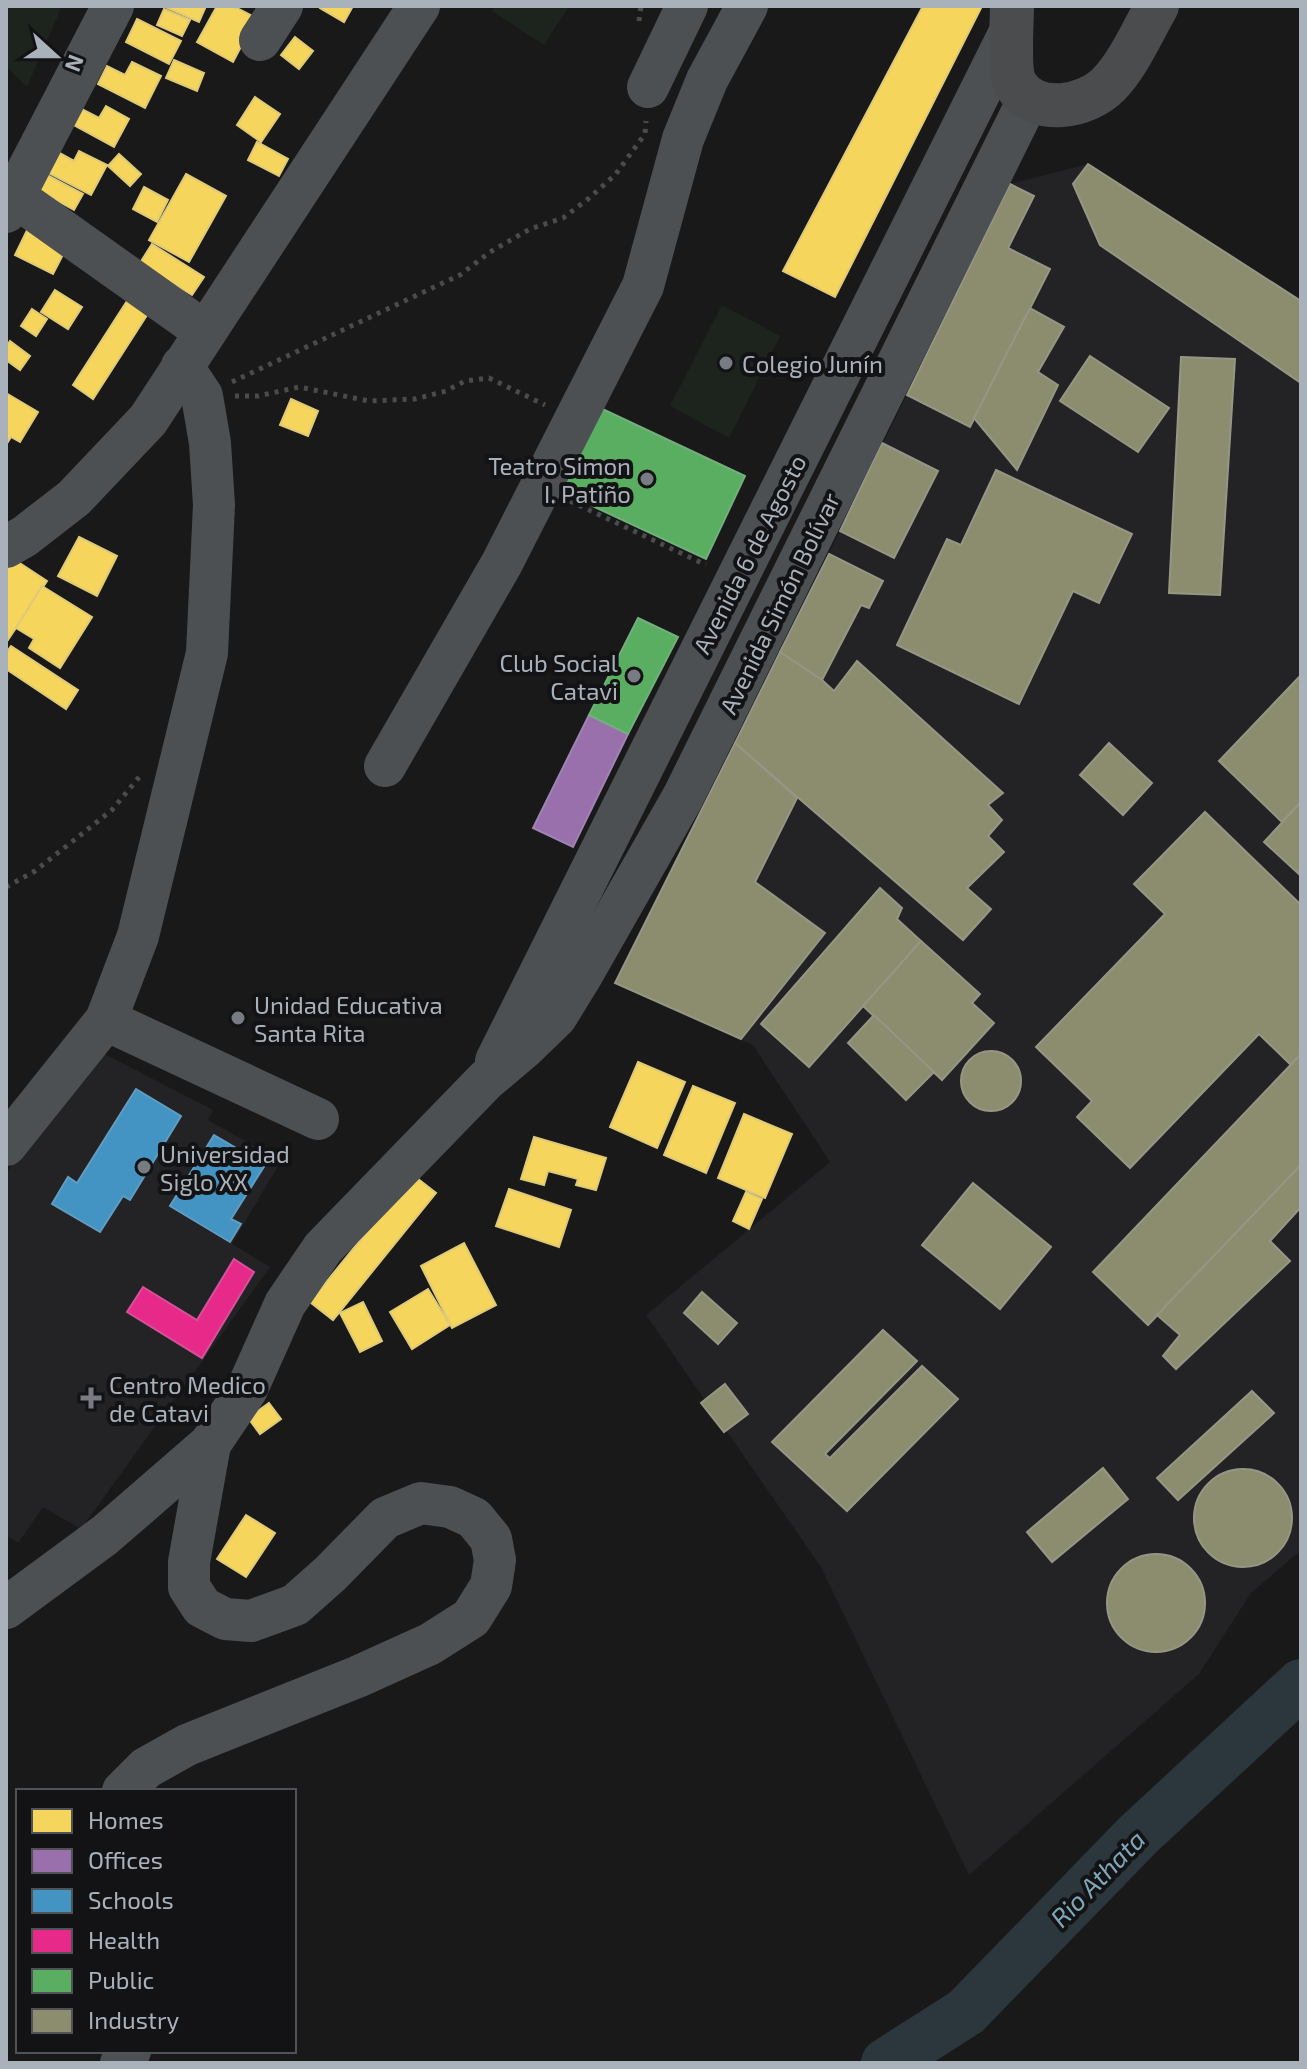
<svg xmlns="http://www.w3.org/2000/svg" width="1307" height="2069" viewBox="0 0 1307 2069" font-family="'Exo 2',sans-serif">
	<rect width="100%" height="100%" fill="#19191a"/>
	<g fill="#232326">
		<path d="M1088,164L1301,301V1550L1251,1593L1199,1674L969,1875L821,1567L646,1315L830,1162L753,1045L615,983L835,541L1010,184Z"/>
		<path d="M87,1045L213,1110L208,1120L281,1161L232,1244L270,1267L81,1529L43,1507L18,1543L6,1535V1174Z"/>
	</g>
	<g fill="#1d241d">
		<path d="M6,6H62L27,87L6,66Z"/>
		<path d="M495,6H569L544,45L492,11Z"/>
		<path d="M722,305L780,336L729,438L670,406Z"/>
	</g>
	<g fill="#f6d55c" stroke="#dfca78" stroke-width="2">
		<path d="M163,6H206L199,22Z"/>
		<path d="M217,6H233L256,18L233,62L197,42Z"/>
		<path d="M321,6H353L344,22L320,8Z"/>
		<path d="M923,6H982L835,297L783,271Z"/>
		<path d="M164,9L190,20L182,36L157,25Z"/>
		<path d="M137,19L181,41L169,64L126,42Z"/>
		<path d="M295,37L313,51L299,69L281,55Z"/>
		<path d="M174,60L204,73L197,91L166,78Z"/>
		<path d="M132,62L161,76L145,108L98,84L107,66L125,75Z"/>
		<path d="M255,97L280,114L261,142L237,125Z"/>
		<path d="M106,106L129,119L114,147L72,124L80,108L99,118Z"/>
		<path d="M257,142L288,159L279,176L248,160Z"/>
		<path d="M54,150L74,161L79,151L107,165L91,195L43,170Z"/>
		<path d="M119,154L141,174L130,186L108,166Z"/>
		<path d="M186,174L226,196L189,262L149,240Z"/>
		<path d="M47,175L83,194L74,210L38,190Z"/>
		<path d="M144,187L168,200L157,222L133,209Z"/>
		<path d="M31,222L70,241L53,274L15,255Z"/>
		<path d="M152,244L204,277L192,295L140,263Z"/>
		<path d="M55,290L82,307L68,329L41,312Z"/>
		<path d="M129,298L149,312L93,399L73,385Z"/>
		<path d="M32,309L47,319L36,336L21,326Z"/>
		<path d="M10,341L30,356L20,370L6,360V347Z"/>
		<path d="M6,393L38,412L20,442L11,437L6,445Z"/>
		<path d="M291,399L318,411L308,436L280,425Z"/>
		<path d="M79,537L117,556L97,596L58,576Z"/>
		<path d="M9,556L47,581L6,643V560Z"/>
		<path d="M42,586L92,617L60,668L29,648L34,639L16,628Z"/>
		<path d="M11,646L78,690L66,709L6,669V653Z"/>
		<path d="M638,1062L685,1082L657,1148L610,1127Z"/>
		<path d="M693,1086L735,1103L706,1173L664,1155Z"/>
		<path d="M744,1114L792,1134L765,1198L718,1178Z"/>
		<path d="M534,1137L606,1158L596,1190L576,1185L578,1179L548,1171L544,1185L521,1179Z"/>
		<path d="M413,1175L436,1193L333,1320L310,1302Z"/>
		<path d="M509,1189L571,1210L559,1247L496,1226Z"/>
		<path d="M746,1192L762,1199L749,1229L733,1221Z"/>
		<path d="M464,1243L496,1305L452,1328L421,1266Z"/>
		<path d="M428,1289L450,1325L412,1349L390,1312Z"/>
		<path d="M363,1302L382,1341L360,1352L340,1313Z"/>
		<path d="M269,1403L281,1419L260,1434L248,1418Z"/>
		<path d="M246,1515L275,1533L246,1577L217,1559Z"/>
	</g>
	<path fill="#9970ab" stroke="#9e84b0" stroke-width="2" d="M589,715L628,734L573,847L533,828Z"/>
	<g fill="#4393c3" stroke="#629cc1" stroke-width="2">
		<path d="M136,1089L181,1116L130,1200L123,1196L100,1232L52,1204L68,1177L77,1183Z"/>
		<path d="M214,1135L265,1165L231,1219L241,1224L230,1242L170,1206Z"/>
	</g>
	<path fill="#e7298a" stroke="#d45299" stroke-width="2" d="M234,1259L254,1272L202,1358L127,1312L143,1287L197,1320Z"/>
	<g fill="#5aae61" stroke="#72af7c" stroke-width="2">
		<path d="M596,406L745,476L706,559L556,489Z"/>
		<path d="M638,618L678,637L628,734L589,715Z"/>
	</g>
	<g fill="#8c8c6e" stroke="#959785" stroke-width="2">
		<path d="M1088,164L1301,301V383L1100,245L1073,184Z"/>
		<path d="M1010,184L1034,196L1008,248L1050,269L970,427L907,395Z"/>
		<path d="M1030,308L1064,327L1038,372L1058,385L1017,470L974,418Z"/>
		<path d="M1090,356L1169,408L1138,452L1060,401Z"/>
		<path d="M1181,357L1235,359L1220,595L1169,593Z"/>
		<path d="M882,443L938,471L894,558L840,531Z"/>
		<path d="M996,470L1132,534L1099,603L1073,591L1019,704L897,645L947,539L961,545Z"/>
		<path d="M829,554L883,581L869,608L861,605L822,680L780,652Z"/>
		<path d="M780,652L822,680L834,691L857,661L1003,793L988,805L1002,820L988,836L1004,852L967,888L991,909L963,940L735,743Z"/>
		<path d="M1301,675V802L1282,822L1219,761Z"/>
		<path d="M735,743L797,798L755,882L825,933L741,1039L615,983Z"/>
		<path d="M1109,743L1152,783L1123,815L1080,775Z"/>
		<path d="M1301,802V876L1264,842Z"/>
		<path d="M1205,812L1301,905V1054L1291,1065L1259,1034L1130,1168L1077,1117L1092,1101L1036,1047L1165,914L1134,884Z"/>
		<path d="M880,888L902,908L897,919L921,941L809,1067L761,1024Z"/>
		<path d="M921,941L980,994L972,1003L994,1023L942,1080L863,1006Z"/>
		<path d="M874,1015L934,1072L906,1100L848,1043Z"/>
		<circle cx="991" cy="1081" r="30"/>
		<path d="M1301,1054V1165L1148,1325L1093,1272Z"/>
		<path d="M1301,1165V1207L1270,1241L1290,1261L1176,1369L1163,1356L1180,1335L1157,1315Z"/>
		<path d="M973,1183L1051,1247L1000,1309L922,1245Z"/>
		<path d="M702,1292L737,1323L718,1344L684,1313Z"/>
		<path d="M883,1330L917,1361L825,1454L830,1458L922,1366L958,1399L847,1511L772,1442Z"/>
		<path d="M725,1384L748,1414L724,1432L701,1403Z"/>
		<path d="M1252,1391L1274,1413L1178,1500L1157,1478Z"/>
		<path d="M1103,1468L1128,1499L1052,1562L1027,1532Z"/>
		<circle cx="1243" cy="1518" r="49"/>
		<circle cx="1156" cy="1603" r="49"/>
	</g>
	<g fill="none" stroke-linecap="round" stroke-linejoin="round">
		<path stroke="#2b373d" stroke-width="50" d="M886,2063L966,2012L1138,1835L1301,1684"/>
		<g stroke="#494b4d" stroke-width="5" stroke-dasharray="4 6" stroke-linecap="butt">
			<path d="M639,21L641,6"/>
			<path d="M232,382L460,275L490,252L530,229L563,218L588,199L615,175L645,134L646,121"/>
			<path d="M235,396H258L299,387L369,401L415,399L446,391L465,381L489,378L545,405"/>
			<path d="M570,501L706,565"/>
			<path d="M6,887L35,871L112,810L140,776"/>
		</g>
		<g stroke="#4d5053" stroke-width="42">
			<path d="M260,40L282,6"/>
			<path d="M648,87L687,6"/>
			<path d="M14,196L204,331"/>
			<path d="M6,212L113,6"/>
			<path d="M6,547L25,536L74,498L148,420L419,6"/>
			<path d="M385,766L502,563L643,286L683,139L707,80L747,6"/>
			<path d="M106,1020L318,1119"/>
			<path d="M496,1061L1012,28"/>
			<path d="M6,1145L106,1020L138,936L207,653L214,505L210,443L202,396L182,366"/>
			<path d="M6,1608L105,1535L210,1444L247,1389L285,1304L323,1248L486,1080L524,1048L556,1017L580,978L683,797L1029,98"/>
			<path d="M123,1791L146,1768L187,1745L357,1677L430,1644L471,1618L491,1586L495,1560L491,1539L474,1518L450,1507L421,1503L385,1518L330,1574L295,1605L251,1621L225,1619L202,1607L189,1587V1562L210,1444"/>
			<path d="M121,2063L130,2051"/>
		</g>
		<path stroke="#4a4c4e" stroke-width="44" d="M1012,6C1012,24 1008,71 1016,85C1036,117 1087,107 1109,84C1129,63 1142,32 1157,6"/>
	</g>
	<g fill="#777c83" stroke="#131316" stroke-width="3">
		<circle cx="726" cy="363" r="8"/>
		<circle cx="647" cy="479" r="8"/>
		<circle cx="634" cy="676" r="8"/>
		<circle cx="238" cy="1018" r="8"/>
		<circle cx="144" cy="1167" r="8"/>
		<path d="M87 1386h8v8h8v8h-8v8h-8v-8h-8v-8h8z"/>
	</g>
	<g text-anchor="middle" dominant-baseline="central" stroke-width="8" stroke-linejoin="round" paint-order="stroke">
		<g font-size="24" fill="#a9b2bb" stroke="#131316" text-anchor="start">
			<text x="742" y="363">Colegio Junín</text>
			<text x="631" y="465" text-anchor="end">Teatro Simon<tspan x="631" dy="28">I. Patiño</tspan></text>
			<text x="618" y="662" text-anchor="end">Club Social<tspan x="618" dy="28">Catavi</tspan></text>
			<text x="254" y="1004">Unidad Educativa<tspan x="254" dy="28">Santa Rita</tspan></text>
			<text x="160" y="1153">Universidad<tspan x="160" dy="28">Siglo XX</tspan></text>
			<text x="109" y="1384">Centro Medico<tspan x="109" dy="28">de Catavi</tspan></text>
		</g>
		<g font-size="24" fill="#a9b2bb" stroke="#131316">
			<text transform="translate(749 554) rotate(-63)">Avenida 6 de Agosto</text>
			<text transform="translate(779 603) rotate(-64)">Avenida Simón Bolívar</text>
		</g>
		<g font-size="26" font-style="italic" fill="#7ea7b8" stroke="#131316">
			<text transform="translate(1097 1878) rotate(-46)">Rio Athata</text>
		</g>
	</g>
	<rect width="1307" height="2069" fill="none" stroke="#a9b2bb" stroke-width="16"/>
	<rect x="16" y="1789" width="280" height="264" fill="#131316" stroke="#4f5358" stroke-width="2"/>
	<rect x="32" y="1809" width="40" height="24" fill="#f6d55c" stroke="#4f5358" stroke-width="2"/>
	<text x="88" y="1829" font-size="24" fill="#a9b2bb">Homes</text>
	<rect x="32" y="1849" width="40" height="24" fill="#9970ab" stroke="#4f5358" stroke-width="2"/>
	<text x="88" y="1869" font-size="24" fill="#a9b2bb">Offices</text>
	<rect x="32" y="1889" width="40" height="24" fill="#4393c3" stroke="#4f5358" stroke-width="2"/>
	<text x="88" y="1909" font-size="24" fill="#a9b2bb">Schools</text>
	<rect x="32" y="1929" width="40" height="24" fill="#e7298a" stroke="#4f5358" stroke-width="2"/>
	<text x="88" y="1949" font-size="24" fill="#a9b2bb">Health</text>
	<rect x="32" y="1969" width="40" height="24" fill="#5aae61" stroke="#4f5358" stroke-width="2"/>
	<text x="88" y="1989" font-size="24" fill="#a9b2bb">Public</text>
	<rect x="32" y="2009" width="40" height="24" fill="#8c8c6e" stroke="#4f5358" stroke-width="2"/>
	<text x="88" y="2029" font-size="24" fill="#a9b2bb">Industry</text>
	<g transform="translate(56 56) rotate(111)" stroke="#131316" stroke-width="6" paint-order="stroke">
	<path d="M0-6L14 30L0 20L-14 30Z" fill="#a9b2bb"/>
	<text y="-12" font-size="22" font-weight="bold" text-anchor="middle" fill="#a9b2bb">N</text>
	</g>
</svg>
